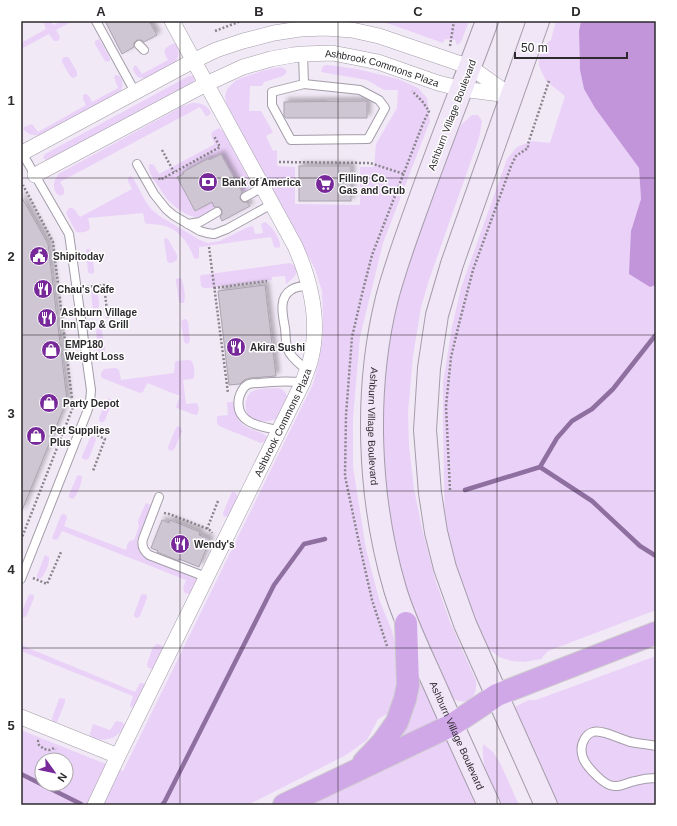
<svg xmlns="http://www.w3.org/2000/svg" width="677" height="826" viewBox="0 0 677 826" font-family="Arial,sans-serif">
	<defs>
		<filter id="shadow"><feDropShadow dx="3.5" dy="-3.5" stdDeviation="2" flood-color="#0004"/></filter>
	</defs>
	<rect width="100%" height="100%" fill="#f1e9f6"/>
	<g fill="#ead1f8" fill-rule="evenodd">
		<path d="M43,21H51L53,25L62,21H73L56,30L60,37L59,40L57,41H54L49,34L21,49V43L46,29Z"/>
		<path d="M376,21H469L461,42L457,45L455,40L445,39L443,43L390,24Z"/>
		<path d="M556,21H581L579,31L580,70L584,89L595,108L639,168L641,199L631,231L650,287L656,285V610L548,651L541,659L524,662L512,661L499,657L489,649L480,639L445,533L443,426V382L452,327L461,288L507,159L517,147L532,141L550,143L565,96L546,81L539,66V56L545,44L551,40Z"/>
		<path d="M99,39L110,58V60L108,62L105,61L95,44V41Z"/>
		<path d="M172,44H176C180,51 179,57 175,63L146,78C138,79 136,76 133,69L134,66L136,65L142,74L168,60C163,50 163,49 172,44Z"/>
		<path d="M64,57H68L69,58L77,72V75L76,77L73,78L70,76L62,62V59Z"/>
		<path d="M327,65L357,69L398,79L418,88L427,98L430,121L383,243L360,337L353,418V467L366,549L379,599L392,631L400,662L399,688L393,711L378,719L367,740L346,755L248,805H21V730L123,771L313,384L319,361L323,336V314L322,291L315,269L226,103C225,98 225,93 228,88C230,86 233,83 235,81C241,78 276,65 283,68C285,69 286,70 287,72L283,76L264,82L262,86H250L249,111H261L273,132L266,136L273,151L277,150V166L295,167V204L360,205V167H374L376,144L397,108L398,90H384L367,80L321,72L323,66ZM42,760H66V784H42Z"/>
		<path d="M115,75C123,74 124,86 121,91L42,135C34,136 27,135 23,128L24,127L32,124L38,132L86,105L83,99V95L85,94C89,94 90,98 92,102L118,88L114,77Z"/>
		<path d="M189,76H194L195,78L194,81L190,84L48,160H46L43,158L45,154Z"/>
		<path d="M192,103C200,103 207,104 211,113L208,116H206L200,107L60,182L64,189V194L60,196L56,193C52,185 54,179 60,173L183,106Z"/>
		<path d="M472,115H478L482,121L479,138L429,280L421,307L413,356L408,412L409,446L414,489L423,533L436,582L450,622L476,681C477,700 468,706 451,698L414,620L392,539L380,454L385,355L407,256L455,137L461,125Z"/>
		<path d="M219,128L223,131L250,181V186L247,190L199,217C189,219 170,204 165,196C161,191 158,185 154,180C152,175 148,171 149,165L151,164L154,165L159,174L215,144C211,135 208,133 219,128Z"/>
		<path d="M130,176L133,178L146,202L152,210L161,217L200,240L208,243L220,241L248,227L253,226L255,234L263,233L261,224L265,222C272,226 281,239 280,247L277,248L274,247L271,237L199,247V258L196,259L194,258C188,242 178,228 161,225C155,224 149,225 145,223L143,213L88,218L90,227L89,230C86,232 80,233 76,232L66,213L69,208C76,207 76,213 80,217L132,189L128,181V178Z"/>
		<path d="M165,238L168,239L177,255V260L172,263H169L167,261L164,240Z"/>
		<path d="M87,249H90L92,251L94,270V272L92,274L89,273L88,272L86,251Z"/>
		<path d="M290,263L296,266L297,272L294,277L286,284L285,276L272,277V280L208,288H204L201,286L200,276L202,275Z"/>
		<path d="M179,278H181C184,284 186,296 184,303H181L179,302V301L176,281V279Z"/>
		<path d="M92,288H95C99,294 100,306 98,313H95L93,311L91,291Z"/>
		<path d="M185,319H186L188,322L190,340L189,343L186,344L184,342L181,322L182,320Z"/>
		<path d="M99,328L101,329L102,331L105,350L104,353L101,354L98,351L96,331L97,329Z"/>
		<path d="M188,360L192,361C194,366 195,373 194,378L191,379L183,380L186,404L197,403C199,406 199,412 197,415L192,414L177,408L176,407L180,396L147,383L143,392L140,393L102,378L101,376V373L104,369L116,368L119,370L121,380L174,373L175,362L177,361Z"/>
		<path d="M278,388C283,389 285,391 287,396L278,418C269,423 252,424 247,413C244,406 246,394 253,391C259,388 271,388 278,388Z"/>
		<path d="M109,398L112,400V403L105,420L103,422H100L99,418L107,399Z"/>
		<path d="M227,402H234C238,423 239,425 259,432C263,434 265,434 267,438L266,441L261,443L219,426L217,423V417L218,416L228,415Z"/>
		<path d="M178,426L181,428L182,431L175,448L172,451L169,450L168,448V447L176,428Z"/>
		<path d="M91,436L95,437L96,440L89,458L86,460L83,459L82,458V456Z"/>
		<path d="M78,475L82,476C82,483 78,494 73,499L70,498L69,497V495L77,476Z"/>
		<path d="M232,492H234C237,494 238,496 237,499L230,515L228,516L225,517L223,515V513L231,494Z"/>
		<path d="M146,503L150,505L151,508L137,541L139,551L145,558L197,579L198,582L190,594L185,593C181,588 185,585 186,580L62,531L58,539L55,540L52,538L61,515L63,514L66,515L67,518L64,526L126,550C127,545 128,540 134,540L139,526L138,523V521Z"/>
		<path d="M45,555L49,557C50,563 45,575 40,579H37V575Z"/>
		<path d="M30,594L34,595V598L27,615L25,617H23L21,615V613L29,595Z"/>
		<path d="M142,594L147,595V598L140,616L139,617L136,618L134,616V614L141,595Z"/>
		<path d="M157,644L161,645L164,649L154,669H152L148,668L147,664L153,647Z"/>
		<path d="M21,645L135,692L140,683H143L145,684L146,687L135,708L131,707L130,705L133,696L21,651Z"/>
		<path d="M656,656V805H557L512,708L529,700H536Z"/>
		<path d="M418,674L440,719L397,740Z"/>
		<path d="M60,698L65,699V702L58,720L57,722H54L52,720V718L59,699Z"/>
		<path d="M116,721L122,722L125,725C119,739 102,744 90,736V734L93,724L110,730Z"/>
		<path d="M448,738L478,805H308L419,754L425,748Z"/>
		<path d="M483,744L493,752L500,763L519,805H498C490,785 481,765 483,744Z"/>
	</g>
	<path fill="#c295da" d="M581,21H656V285L650,287L629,274L631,231L641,199L639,168L595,108L584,89L580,70L579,31Z"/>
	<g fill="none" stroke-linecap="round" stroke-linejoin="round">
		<g stroke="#8e6f9f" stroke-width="4.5">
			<path d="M540,467L592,501L640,546L656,556"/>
			<path d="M465,490L540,467L557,438L572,421L592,409L613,389L654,337L656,335"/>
			<path d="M21,774L81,804"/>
			<path d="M162,805L165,801L274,585L304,544L325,539"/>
		</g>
	</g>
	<g fill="#cec6d3" stroke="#aba3af" filter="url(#shadow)">
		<path d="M105,21H149L157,35L144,42L141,40H137L134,43V47L122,54Z"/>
		<path d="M367,101V118H286L284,116V102Z"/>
		<path d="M221,154L242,192L240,197V199L243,202H247L250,206L222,221L220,217L222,214V210L219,207H214L212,202L195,211L177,177L184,174L183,172L209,158V160Z"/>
		<rect x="299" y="166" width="52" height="35"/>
		<path d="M21,196L48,244L67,400L21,513Z"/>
		<path d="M265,285L276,376L250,378L244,380L240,384L229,385L218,291Z"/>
		<path d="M162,520L169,523L170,520L200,532L199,535L210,539L199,567L179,559V561L157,552L158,551L151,548Z"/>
	</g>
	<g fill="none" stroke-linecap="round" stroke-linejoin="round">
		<defs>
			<g id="service">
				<path d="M96,21L135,92"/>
				<path d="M139,45L144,50"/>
				<path d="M303,54L304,84L360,90L379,100L385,108L368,139L291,140L272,105V92L304,84"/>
				<path d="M137,164L154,194L166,209L173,215L188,224L200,231L207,233L214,234L227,229L272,204"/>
				<path d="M245,197L263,187"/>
				<path d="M188,224L200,222L217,212"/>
				<path d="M307,370C300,364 291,358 288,350C285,343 286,335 285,328C283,316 278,298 291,290C296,286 303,286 309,286"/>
				<path d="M279,430C261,427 234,423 239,398C240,394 243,387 247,385C250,383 256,383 259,383C274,381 288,381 303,382"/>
				<path d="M159,497L143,539C141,546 144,551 149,555L206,577"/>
				<path d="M21,579L87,412L90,402L91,390L69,234L21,151"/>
				<path d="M656,746C648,744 640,744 631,742C622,740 602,729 593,732C589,733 586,736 584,740C581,745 581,752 583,758C586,766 604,786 614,786C621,787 628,782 635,781C642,779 649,778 656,778"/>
			</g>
			<g id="minor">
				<path d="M22,153L193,61L216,50L243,41L274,33L300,29L325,28L352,30L379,36L470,67L511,96"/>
				<path id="s1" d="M35,175L206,84L243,67L271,59L293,55L303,54L332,53L353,57L378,62L438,83L462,89L508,95"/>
				<path d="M21,717L118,756"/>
				<path id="s2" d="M95,805L118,756L303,382C305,375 308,369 310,362C321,322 311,282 295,246L172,21"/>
			</g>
			<g id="secondary">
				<path id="s3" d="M487,21C465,81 441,140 420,199C408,232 396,264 387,298C364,390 368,497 395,589C404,619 418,648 431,677C450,720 469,762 489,805"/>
				<path d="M538,21L452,264L437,315L429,368L425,430L430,493L436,532L445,568L465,624L546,805"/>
			</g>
			<g id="motorway">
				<path d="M364,762L383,742L397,722L405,699L408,685L406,623"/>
				<path d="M284,805L452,725L497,695L656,633"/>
			</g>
		</defs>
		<use href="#service" stroke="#a49da9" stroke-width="10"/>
		<use href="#minor" stroke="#a49da9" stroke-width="16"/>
		<use href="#secondary" stroke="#a49da9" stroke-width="24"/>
		<use href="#motorway" stroke="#cdcccd" stroke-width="24"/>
		<g stroke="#8a848d" stroke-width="2.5" stroke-dasharray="2 2" stroke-linecap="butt">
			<path d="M215,31L241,21"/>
			<path d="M450,46L454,21"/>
			<path d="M162,150L174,172"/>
			<path d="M279,162L370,163L404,174"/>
			<path d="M159,178L160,180L220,147L214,136"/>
			<path d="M209,247L228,393"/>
			<path d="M87,287L104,285L108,319"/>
			<path d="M214,288L267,281"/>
			<path d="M90,432L105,439L93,471"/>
			<path d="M450,490L446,406L451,357L460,320L473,270L511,166L516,156L528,148V144L549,81"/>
			<path d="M164,513L169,514L208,529L211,531L212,533"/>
			<path d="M207,529L218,501"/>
			<path d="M21,540L73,407L53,242L23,185"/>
			<path d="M33,578L47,584L61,552"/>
			<path d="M387,646L372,600L358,538L345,476L346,415L352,337L362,294L372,255L424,121L429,111L422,101L412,91"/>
			<path d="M37,741H38L39,745L44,749L50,750L54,748L56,749"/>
		</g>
		<use href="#service" stroke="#fff" stroke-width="8"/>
		<use href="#minor" stroke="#fff" stroke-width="15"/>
		<use href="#secondary" stroke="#f1e5f8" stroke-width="22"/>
		<use href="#motorway" stroke="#d0a8e7" stroke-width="22"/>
	</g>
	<path fill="none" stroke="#2d2a2e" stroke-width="1" stroke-opacity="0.55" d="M180,21V805M338,21V805M497,21V805M21,178H656M21,335H656M21,491H656M21,648H656"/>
	<defs>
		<symbol id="bank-disc" viewBox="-11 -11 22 22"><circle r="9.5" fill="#77299a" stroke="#fff"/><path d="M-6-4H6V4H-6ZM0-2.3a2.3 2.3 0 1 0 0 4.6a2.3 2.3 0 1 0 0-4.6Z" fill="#fff"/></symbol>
		<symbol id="supermarket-disc" viewBox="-11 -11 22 22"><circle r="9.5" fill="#77299a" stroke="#fff"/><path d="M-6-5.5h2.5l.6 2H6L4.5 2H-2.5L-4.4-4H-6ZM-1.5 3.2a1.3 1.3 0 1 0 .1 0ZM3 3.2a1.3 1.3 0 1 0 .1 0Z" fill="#fff"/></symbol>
		<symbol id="civic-disc" viewBox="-11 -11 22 22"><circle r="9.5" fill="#77299a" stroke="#fff"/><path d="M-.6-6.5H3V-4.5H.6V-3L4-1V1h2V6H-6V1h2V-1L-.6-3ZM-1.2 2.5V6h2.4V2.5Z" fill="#fff"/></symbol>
		<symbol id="restaurant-disc" viewBox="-11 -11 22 22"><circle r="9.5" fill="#77299a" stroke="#fff"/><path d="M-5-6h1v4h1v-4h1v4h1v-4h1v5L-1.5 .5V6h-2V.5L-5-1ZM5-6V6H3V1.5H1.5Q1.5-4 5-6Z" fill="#fff"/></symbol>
		<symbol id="shop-disc" viewBox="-11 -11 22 22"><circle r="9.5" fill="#77299a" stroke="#fff"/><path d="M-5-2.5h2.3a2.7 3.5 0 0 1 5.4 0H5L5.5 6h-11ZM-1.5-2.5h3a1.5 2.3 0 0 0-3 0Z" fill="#fff"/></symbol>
	</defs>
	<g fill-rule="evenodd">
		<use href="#bank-disc" x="197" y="171" width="22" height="22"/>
		<use href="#supermarket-disc" x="314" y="173" width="22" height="22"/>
		<use href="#civic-disc" x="28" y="245" width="22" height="22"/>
		<use href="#restaurant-disc" x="32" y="278" width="22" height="22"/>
		<use href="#restaurant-disc" x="36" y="307" width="22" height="22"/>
		<use href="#restaurant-disc" x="225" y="336" width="22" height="22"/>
		<use href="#shop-disc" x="40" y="339" width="22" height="22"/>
		<use href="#shop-disc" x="38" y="392" width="22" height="22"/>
		<use href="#shop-disc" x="25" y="425" width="22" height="22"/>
		<use href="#restaurant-disc" x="169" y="533" width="22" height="22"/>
	</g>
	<g text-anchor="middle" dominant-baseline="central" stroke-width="3" stroke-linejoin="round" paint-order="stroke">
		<g font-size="10" fill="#2d2a2e" stroke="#fff">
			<text stroke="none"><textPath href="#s1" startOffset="377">Ashbrook Commons Plaza</textPath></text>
			<text transform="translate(452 115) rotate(-69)">Ashburn Village Boulevard</text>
			<text stroke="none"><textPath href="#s2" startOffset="426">Ashbrook Commons Plaza</textPath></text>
			<text stroke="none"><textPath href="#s3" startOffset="424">Ashburn Village Boulevard</textPath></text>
			<text stroke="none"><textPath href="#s3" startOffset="748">Ashburn Village Boulevard</textPath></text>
		</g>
		<g font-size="10" font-weight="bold" fill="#2d2a2e" stroke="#fff" text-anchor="start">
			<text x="339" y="178">Filling Co.<tspan x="339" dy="12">Gas and Grub</tspan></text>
			<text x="222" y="182">Bank of America</text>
			<text x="53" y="256">Shipitoday</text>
			<text x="57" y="289">Chau's Cafe</text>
			<text x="61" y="312">Ashburn Village<tspan x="61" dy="12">Inn Tap &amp; Grill</tspan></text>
			<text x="65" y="344">EMP180<tspan x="65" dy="12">Weight Loss</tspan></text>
			<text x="250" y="347">Akira Sushi</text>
			<text x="63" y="403">Party Depot</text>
			<text x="50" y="430">Pet Supplies<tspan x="50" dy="12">Plus</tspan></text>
			<text x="194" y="544">Wendy's</text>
		</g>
	</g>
	<rect width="677" height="826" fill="none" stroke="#ffffff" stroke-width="44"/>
	<g transform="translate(54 772) rotate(123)"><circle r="19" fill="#ffffff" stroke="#abaaab"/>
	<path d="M0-3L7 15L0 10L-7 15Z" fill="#77299a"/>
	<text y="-6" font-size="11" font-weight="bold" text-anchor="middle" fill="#2d2a2e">N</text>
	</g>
	<path d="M515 52v6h112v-6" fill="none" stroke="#2d2a2e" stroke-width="2"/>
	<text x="521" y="52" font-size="12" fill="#2d2a2e" stroke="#ffffff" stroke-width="3" paint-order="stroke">50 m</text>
	<rect x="22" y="22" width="633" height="782" fill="none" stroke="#2d2a2e" stroke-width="1.5"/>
	<g font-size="13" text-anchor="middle" font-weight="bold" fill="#2d2a2e">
		<text x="101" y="16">A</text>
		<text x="259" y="16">B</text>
		<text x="418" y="16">C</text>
		<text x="576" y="16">D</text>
		<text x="11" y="105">1</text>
		<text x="11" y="261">2</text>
		<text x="11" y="418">3</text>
		<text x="11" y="574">4</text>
		<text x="11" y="730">5</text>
	</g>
</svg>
